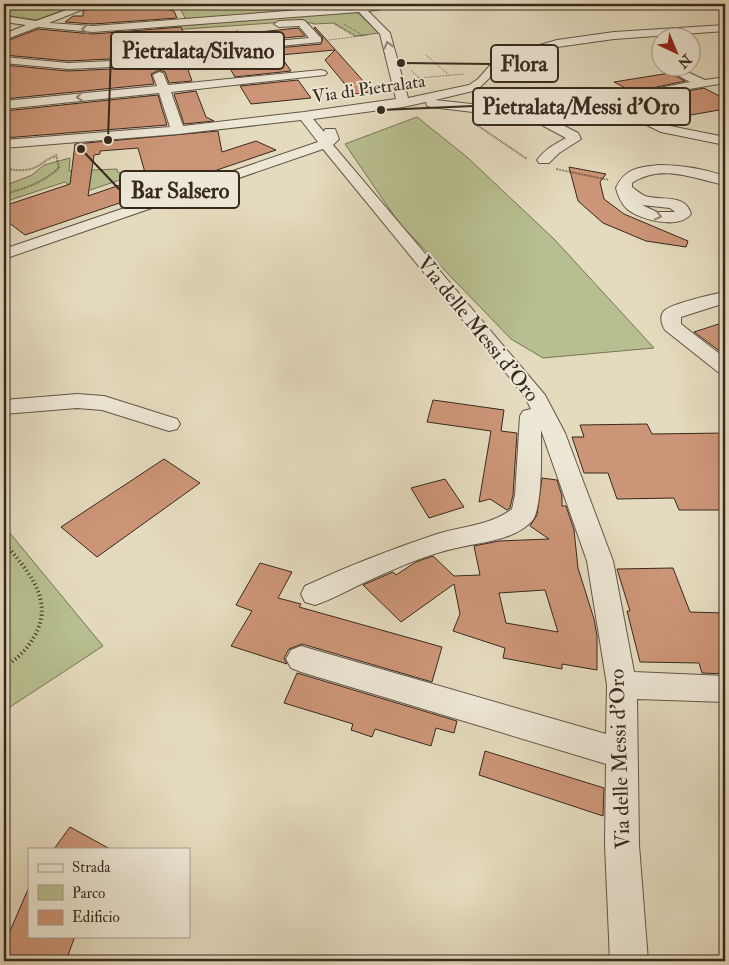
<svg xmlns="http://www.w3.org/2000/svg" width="729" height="965" viewBox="0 0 729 965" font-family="'IM FELL Double Pica',serif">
	<rect width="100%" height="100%" fill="#e4dabe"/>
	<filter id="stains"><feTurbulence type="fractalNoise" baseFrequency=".004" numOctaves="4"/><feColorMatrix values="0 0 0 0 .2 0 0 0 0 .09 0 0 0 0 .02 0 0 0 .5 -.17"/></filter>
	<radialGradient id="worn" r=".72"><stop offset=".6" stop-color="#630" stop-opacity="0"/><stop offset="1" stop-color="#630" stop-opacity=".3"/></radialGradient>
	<g fill="#b7be8f" stroke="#777456">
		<path d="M4,4H81L36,20L4,15Z"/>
		<path d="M178,4H304L309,10L186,20Z"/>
		<path d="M345,12L358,13L379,33L356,36L334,23L315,24L300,21L157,31L156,28Z"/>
		<path d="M417,117L467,157L555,240L654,348L543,358L511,339L399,223L345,144Z"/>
		<path d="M70,158L69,171L117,169L118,172L129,177L81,193L65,182L4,202V186L32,175L44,165Z"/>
		<path d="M4,526L103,646L4,711Z"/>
	</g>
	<g fill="#cc9577" stroke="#37291e" fill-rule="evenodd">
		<path d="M98,4H169L160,8L174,11L177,18L93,24L65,22L73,16H83V11Z"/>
		<path d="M181,27L186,38L238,31L240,34L298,28L305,36L155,50L148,54L150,57L68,61L4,55V42L38,29L93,34Z"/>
		<path d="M315,27L373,92L353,94L325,60L335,50L280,55L291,71L235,77L225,60L186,64L192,81L169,83L165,72L159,70L151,74L154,84L4,99V65L68,71L155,67L162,63L159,59L321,44L323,38L314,28Z"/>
		<path d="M670,73L685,81L633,92L614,82Z"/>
		<path d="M298,80L311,98L251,104L240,86Z"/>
		<path d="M704,88L725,99V109L679,117L647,99Z"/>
		<path d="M196,91L206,117L214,121L184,124L174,94Z"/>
		<path d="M158,95L167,125L4,138V111Z"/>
		<path d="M218,131L222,152L256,141L276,150L25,235L4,219V206L70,184L75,144ZM138,148L146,176L88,196L94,155L100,154V151Z"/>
		<path d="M569,167L606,174L600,182L604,199L624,214L688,241L686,247L646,241L603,223L578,201Z"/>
		<path d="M725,322V355L694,332Z"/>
		<path d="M433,400L504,410L501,431L517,433L513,495L510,508L507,510L490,499L479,502L491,431L427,422Z"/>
		<path d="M647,424L652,434L725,433V510H679L674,498L617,499L608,473H584L572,437H584L580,425Z"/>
		<path d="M164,459L200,483L97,557L61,527Z"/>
		<path d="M542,478L557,480L562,496V506H566L574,530L578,568L594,619L597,636V670L562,664V669L503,658L505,648L453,631L460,614L454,584L401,622L363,585L393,572L396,575L416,562L433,556L454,576L480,575L474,546L499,541L549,539L530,526L537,515ZM545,590L558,632L506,623L499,593Z"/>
		<path d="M445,479L464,507L429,518L411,488Z"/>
		<path d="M260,563L292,572L278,598L301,604L299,607L442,647L432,682L302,644L289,649L284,658L287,664L231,646L252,611L236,605Z"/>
		<path d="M673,568L690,612L725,613V674L702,673L699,663L640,662L627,611H630L617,569Z"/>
		<path d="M297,673L457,721L454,733L436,728L431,746L375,729L372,737L351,730L353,724L284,703Z"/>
		<path d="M485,751L604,788L603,816L479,775Z"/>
		<path d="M70,827L110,849H54Z"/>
		<path d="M29,887V936H75L66,961H4V945Z"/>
	</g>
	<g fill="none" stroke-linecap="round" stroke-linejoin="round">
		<defs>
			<g id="minor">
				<path d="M83,4H96L49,23L93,26L378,4H399L395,7L368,11L390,33L408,98L469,85L478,79L493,62L502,56L557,40L614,32L725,25V31L614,39L557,47L534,52L505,63L477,90L435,100L490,106L544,95L593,96L613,102L634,93L690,82L668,70L670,68H678L705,80L725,77V83L653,95L624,106L670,126L725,137V145L661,132L624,114L592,104L544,103L525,106L578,133L581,139L559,153L549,163H539L537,160C545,149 555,144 566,138L512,109L490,114L431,107L427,106L426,102L403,107L313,119L324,132L325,129H335L339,139L333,145L545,395L565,433L613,561L634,672L725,676V702L637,699L639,845L648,961H610L605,845L606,764L301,672L291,668L286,659L291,650L301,646L606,734L607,685L587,561L541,430C541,449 543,508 532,521C514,540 484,542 461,547C425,554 390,571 357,586C343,593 330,600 315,605L305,602L301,594L305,586C348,566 392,549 437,534C462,526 489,526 512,509L515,495L520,416L523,411L531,409L525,397L507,374L323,149L4,259V249L318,142L301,120L178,134L4,148V140L170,127L159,93L4,109V101L157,86L153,75L159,72L163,73L168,85L321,70L325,71L327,73L325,75L171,92L183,126L304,112L396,99L380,34L359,12L93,32L38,27L4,40V34L26,25L4,22V16L36,21Z"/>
				<path d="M670,4H698C692,8 676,8 670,4Z"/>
				<path d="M302,20L305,21L321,38V42L155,58L150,55L155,52L309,38L299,26L279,27L274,24L279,21Z"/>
				<path d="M4,57L68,63L155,59L160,62L155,65L68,69L4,63Z"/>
				<path d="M660,165C682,165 704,169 725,176V185C695,179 661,163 632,183V187C636,190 641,194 645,196C660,201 686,193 691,214C679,230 640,220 627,209C621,203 618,196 616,188C625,168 639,167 660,165ZM642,205L670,208L675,212H657Z"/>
				<path d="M725,292V303L681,317V324L725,358V374L718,372L665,330C662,326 659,316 664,311C670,304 713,294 725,292Z"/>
				<path d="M77,394L104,396L177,419L180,424L177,429L169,431L102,410L77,408L4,414V400Z"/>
			</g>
		</defs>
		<use href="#minor" stroke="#625546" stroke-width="2"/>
		<g stroke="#37291e" stroke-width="1" stroke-dasharray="0.5 1" stroke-linecap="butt">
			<path d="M25,4L38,9"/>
			<path d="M334,24L355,37"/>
			<path d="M344,24L364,36"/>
			<path d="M329,40L368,35"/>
			<path d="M426,55L448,74"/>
			<path d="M411,70L419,78"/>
			<path d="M418,78L464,74"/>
		</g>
		<g stroke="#37291e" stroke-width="2" stroke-dasharray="0.5 1" stroke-linecap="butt">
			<path d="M474,123L527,159"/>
			<path d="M4,168C17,171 30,172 41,164C47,160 49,158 56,156"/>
			<path d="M556,169L609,180"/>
			<path d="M4,194C25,189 43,182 59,168L56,154"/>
		</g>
		<path stroke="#37291e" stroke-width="4" stroke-dasharray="1 3" stroke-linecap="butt" d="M4,542C27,571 56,599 34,637C27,650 16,660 4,667"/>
		<use href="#minor" fill="#ede7d5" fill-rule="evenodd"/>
	</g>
	<defs><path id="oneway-chevron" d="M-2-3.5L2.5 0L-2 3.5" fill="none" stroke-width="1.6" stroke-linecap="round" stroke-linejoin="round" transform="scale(1.25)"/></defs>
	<g stroke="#92887a">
		<use href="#oneway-chevron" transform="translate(85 29) rotate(-180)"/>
		<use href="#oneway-chevron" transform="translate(388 45) rotate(-104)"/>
		<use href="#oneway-chevron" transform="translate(80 97) rotate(174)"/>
		<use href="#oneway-chevron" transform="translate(658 216) rotate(13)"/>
	</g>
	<g text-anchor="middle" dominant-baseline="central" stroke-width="4" stroke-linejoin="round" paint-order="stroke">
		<g font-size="18" fill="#37291e" stroke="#ede7d5">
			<text transform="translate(369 89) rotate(-8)">Via di Pietralata</text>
		</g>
		<g font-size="21" fill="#37291e" stroke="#ede7d5">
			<text transform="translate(478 329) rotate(51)">Via delle Messi d'Oro</text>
			<text transform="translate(620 759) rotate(-92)">Via delle Messi d'Oro</text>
		</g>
	</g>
	<path fill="none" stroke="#37291e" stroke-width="2" d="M108 140L111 51M401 63L491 64M381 110L473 106M81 149L120 190"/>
	<g fill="#37291e" stroke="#ede7d5" stroke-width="2">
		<circle cx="108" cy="140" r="5"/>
		<circle cx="401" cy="63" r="5"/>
		<circle cx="381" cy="110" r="5"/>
		<circle cx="81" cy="149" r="5"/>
	</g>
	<g fill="#ede7d5" stroke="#37291e" stroke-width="2">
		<rect x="111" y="32" width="173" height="37" rx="5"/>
		<rect x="491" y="45" width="67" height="37" rx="5"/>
		<rect x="473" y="88" width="217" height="37" rx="5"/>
		<rect x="120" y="171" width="119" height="37" rx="5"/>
	</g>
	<g font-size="22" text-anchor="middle" font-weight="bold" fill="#37291e">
		<text x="198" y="58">Pietralata/Silvano</text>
		<text x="524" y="71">Flora</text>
		<text x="581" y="114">Pietralata/Messi d'Oro</text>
		<text x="180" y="198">Bar Salsero</text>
	</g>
	<rect width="729" height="965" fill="none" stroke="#e4dabe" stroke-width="20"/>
	<rect x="5" y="5" width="719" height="955" fill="none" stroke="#37291e" stroke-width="2.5"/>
	<rect x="10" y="10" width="709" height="945" fill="none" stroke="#37291e"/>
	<rect x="28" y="848" width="162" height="90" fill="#ede7d5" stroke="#a49b8c"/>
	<rect x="38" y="864" width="25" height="8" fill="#ede7d5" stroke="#a49b8c"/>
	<text x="72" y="872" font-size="15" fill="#37291e">Strada</text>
	<rect x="38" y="885" width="25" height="15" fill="#b7be8f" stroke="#a49b8c"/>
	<text x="72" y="898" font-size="15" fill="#37291e">Parco</text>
	<rect x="38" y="910" width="25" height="15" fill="#cc9577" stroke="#a49b8c"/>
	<text x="72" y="922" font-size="15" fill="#37291e">Edificio</text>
	<g transform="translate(676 52) rotate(136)"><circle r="24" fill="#ede7d5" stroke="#a49b8c"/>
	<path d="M0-4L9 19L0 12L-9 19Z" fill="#8f2418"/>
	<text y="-8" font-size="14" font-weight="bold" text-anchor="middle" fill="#37291e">N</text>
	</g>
	<rect width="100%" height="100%" filter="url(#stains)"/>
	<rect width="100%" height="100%" fill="url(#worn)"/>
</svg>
